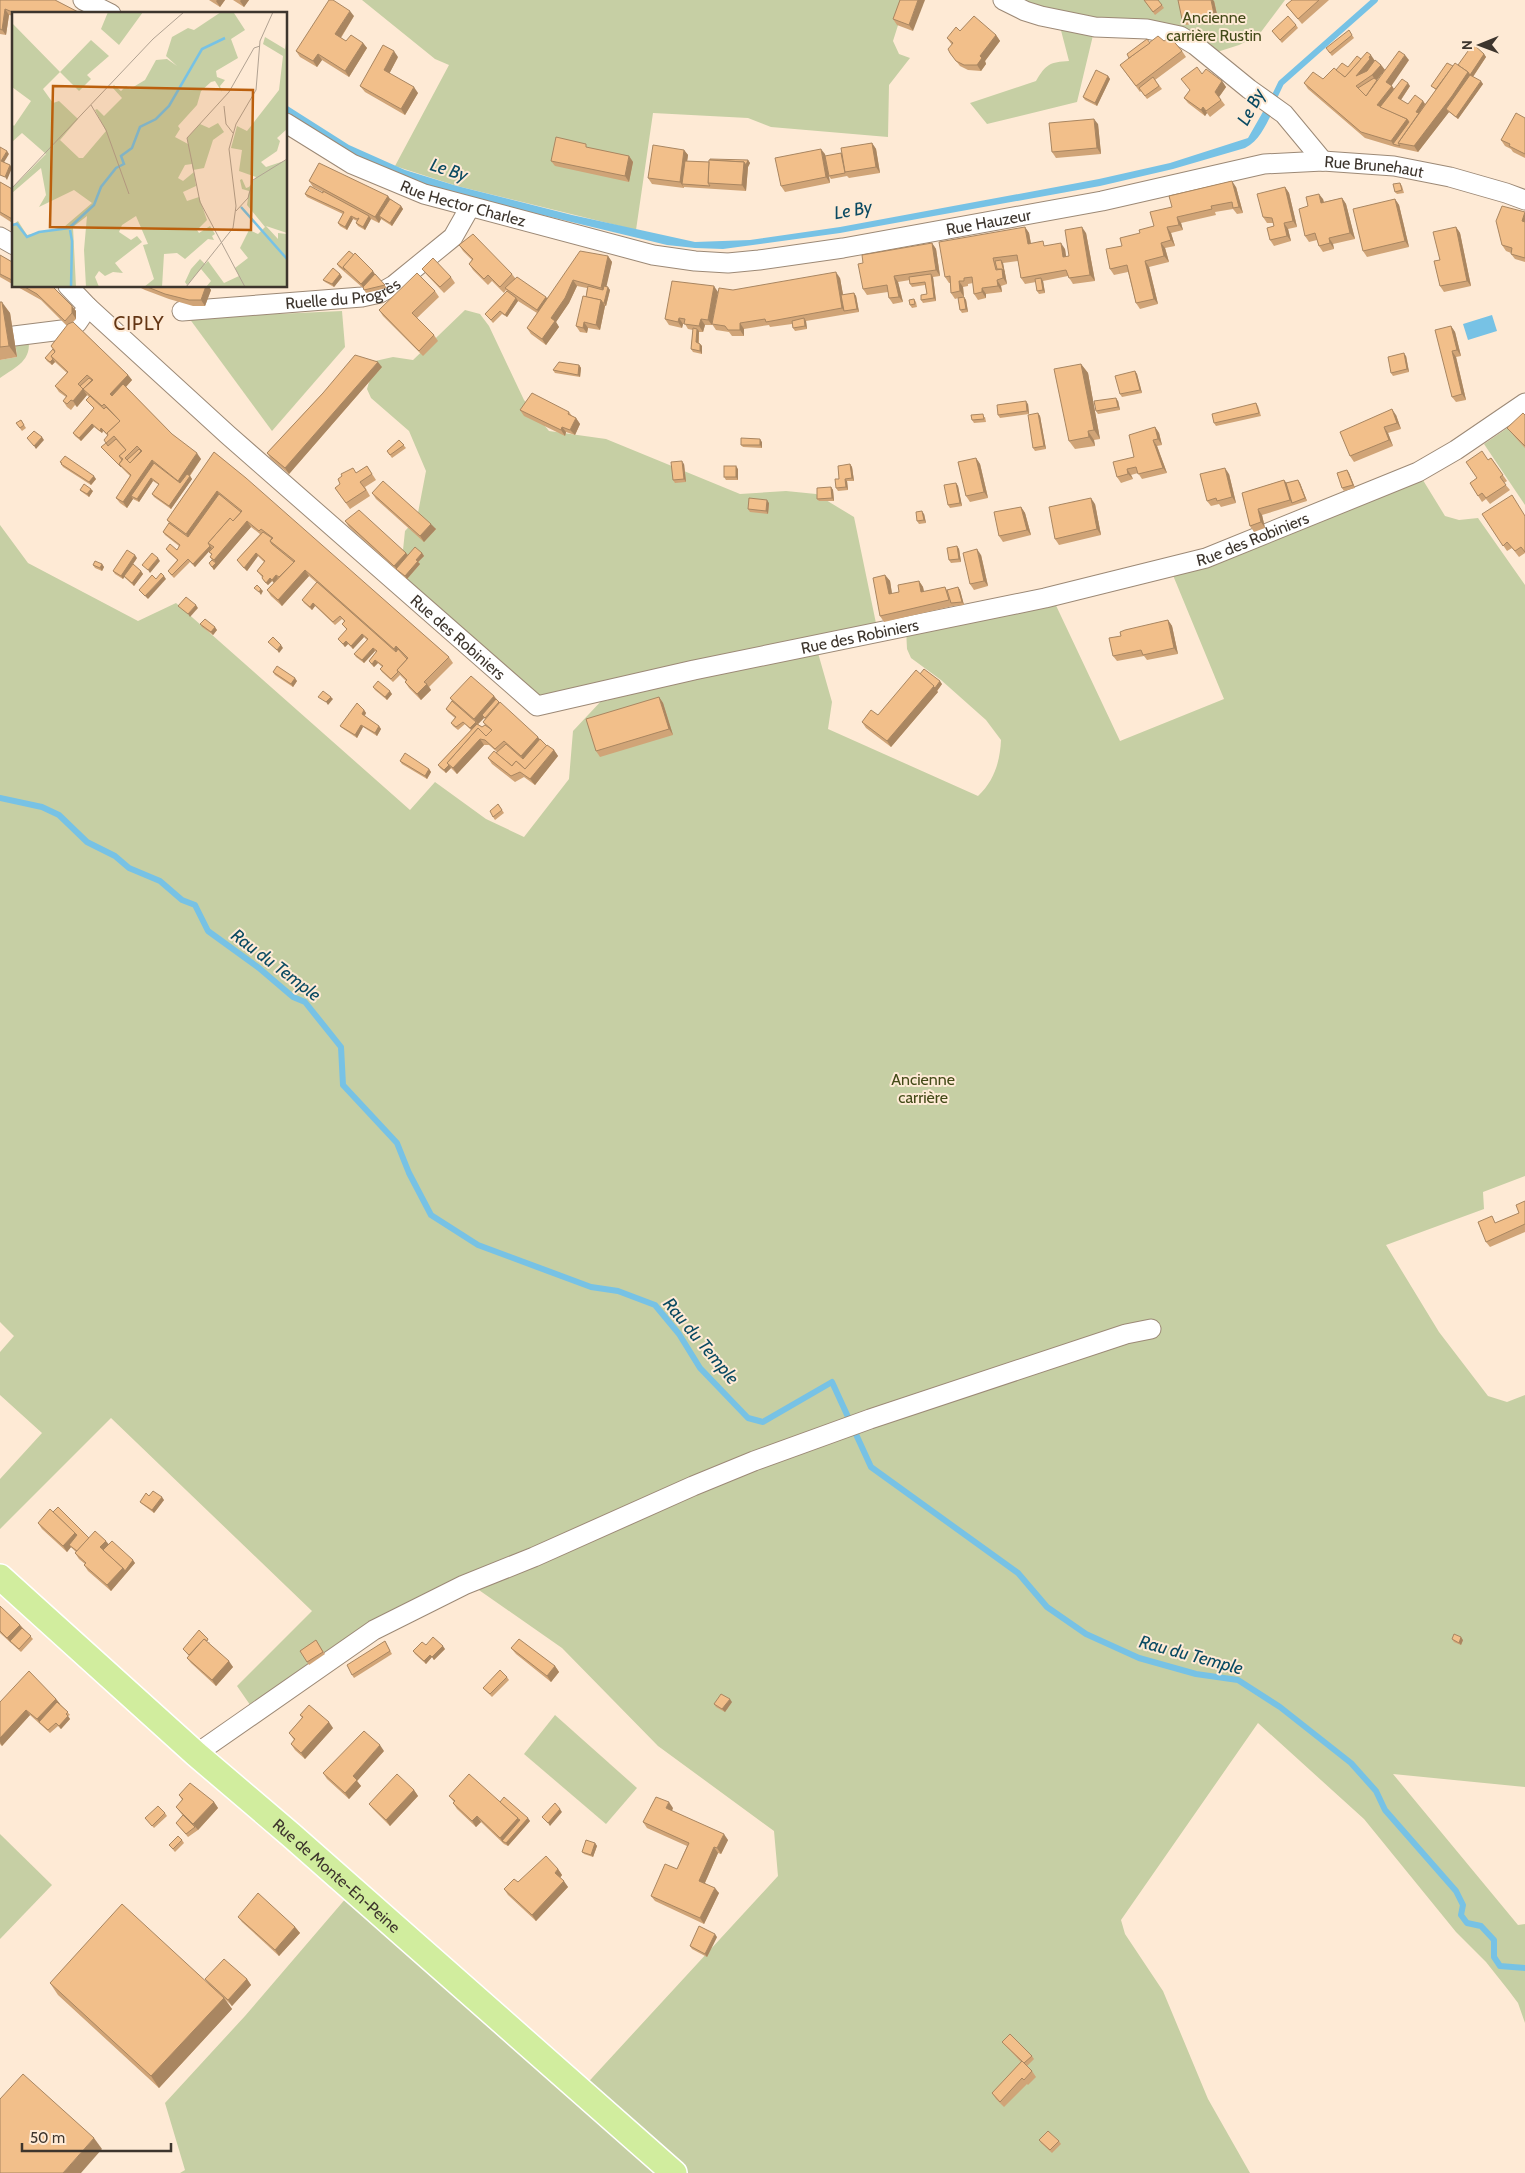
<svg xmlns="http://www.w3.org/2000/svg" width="1525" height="2173" viewBox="0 0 1525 2173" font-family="Cabin,sans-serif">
	<rect width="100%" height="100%" fill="#feead5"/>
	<g fill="#c6cfa4">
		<path d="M362,0H906L893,41L899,54L910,58L889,85L888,137L771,127L748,118L653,113L636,230L457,186L395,166L449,65L435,59Z"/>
		<path d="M1003,0H1285L1255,40L1253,38L1239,45L1214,53L1195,45L1095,27L1077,102L987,124L970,103L1036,81C1046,64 1050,62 1069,61L1058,19Z"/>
		<path d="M465,310L480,314L489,326L524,400L549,431L606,439L740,494L786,491L816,494L854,517L878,633L816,646L832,702L828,729L978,796C994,781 1000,762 1001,740L986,720L941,680L911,658L907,649L906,628L1052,597L1120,741L1224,699L1170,568L1418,472L1445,516L1459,520L1478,518L1525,585V1176L1483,1192L1484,1209L1386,1245L1439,1332L1488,1396L1507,1402L1525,1395V1787L1393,1774L1518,1925L1525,1924V2023L1518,2003L1509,1991L1486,1962L1456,1932L1364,1819L1258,1723L1121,1920L1125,1934L1163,1991L1208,2099L1250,2173H180L185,2170L165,2103L245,2016L353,1890L581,2090L778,1876L774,1831L658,1746L562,1648L476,1588L472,1582L255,1712L237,1686L312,1611L111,1418L0,1529V1479L42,1433L0,1395V1352L14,1336L0,1322V525L28,563L138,621L176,603L410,810L435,782L486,819L524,837L569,779L573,731L604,698L607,701L614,692L537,706L385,572L403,550L405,531L417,518L426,471L409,431L371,398L367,389L375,361L393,357L413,360Z"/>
		<path d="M342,311L345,347L272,431L189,318Z"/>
		<path d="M28,338C33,360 16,367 0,378V360L17,357L15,340Z"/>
		<path d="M1525,416V505L1484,444Z"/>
		<path d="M555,1715L637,1788L606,1824L524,1754Z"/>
		<path d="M0,1834L52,1885L0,1939Z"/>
	</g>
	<g fill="#77c2e5">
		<path d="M1268,103L1275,108C1266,123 1261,140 1245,148L1173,169L1100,186L840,233L723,249L695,248L667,245L455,194L403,178L371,165L286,115V105L349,145L405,170L457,186L572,215L695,242L750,240L840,227L1099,179L1170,163L1248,138Z"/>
		<path d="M1492,315L1497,331L1468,340L1463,324Z"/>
	</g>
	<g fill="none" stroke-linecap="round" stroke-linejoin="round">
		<g stroke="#77c2e5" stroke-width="6">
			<path d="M1271,104L1281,83L1375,0"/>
			<path d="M0,798L42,807L59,815L87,842L115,856L129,868L160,881L182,900L195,905L208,931L259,968L293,997L305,1002L341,1047L343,1085L397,1143L409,1173L431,1215L478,1245L591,1287L618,1291L655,1305L679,1334L700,1368L748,1418L763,1422L832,1382L871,1467L1018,1573L1047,1607L1086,1634L1139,1658L1196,1674L1238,1680L1280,1707L1351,1763L1376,1791L1385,1810L1456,1891L1463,1905L1461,1915L1467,1923L1481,1926L1494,1940V1957L1500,1966L1525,1968"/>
		</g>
		<defs>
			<g id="minor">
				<path d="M83,0L111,14"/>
				<path d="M1003,0L1025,11L1041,16L1095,27L1147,29L1180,36L1195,45L1249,89L1284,114L1323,161"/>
				<path id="s1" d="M286,123L352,164L424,194L653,255L695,261L728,263L759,260L843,248L1102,201L1264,164L1323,161L1394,166L1450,177L1506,193L1525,200"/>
				<path d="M0,237L14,245"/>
				<path id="s2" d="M68,286L88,307L228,435L537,706L694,670L1045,598L1206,558L1418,472L1456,450L1525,403"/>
				<path id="s3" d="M182,311L362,297L380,293L394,285L453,237L470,207"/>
				<path d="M14,336L70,329L77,323L88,307"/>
				<path d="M196,1754L374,1630L464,1585L534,1557L693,1486L754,1461L870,1419L1126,1334L1151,1329"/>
			</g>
			<g id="major">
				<path id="s4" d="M0,1577L196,1754L291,1835L674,2173"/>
			</g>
		</defs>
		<use href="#minor" stroke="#9c8976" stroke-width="21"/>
		<use href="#major" stroke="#fff" stroke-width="28"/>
		<use href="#minor" stroke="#fff" stroke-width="19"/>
		<use href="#major" stroke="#d1ed9e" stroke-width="25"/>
	</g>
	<g fill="#d0a477" fill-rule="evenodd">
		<path d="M0,0L82,14H14V16L9,15L6,35L0,34Z"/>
		<path d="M209,0H225L220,7Z"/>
		<path d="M233,0H249L244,7Z"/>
		<path d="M900,0L913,31L897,25L893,19Z"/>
		<path d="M1144,0L1162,5L1164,8L1155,15Z"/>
		<path d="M1292,0H1329L1302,24L1286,5Z"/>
		<path d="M1214,1L1218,19L1186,25L1182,19Z"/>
		<path d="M354,16L341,38L346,41L363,43L367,48L349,77L322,60L317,67L300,57L296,51Z"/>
		<path d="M1296,25L1298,28L1282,43L1272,31Z"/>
		<path d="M960,31L996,35L1000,41L985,61L986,64L981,71L968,70L960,66L950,53L952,45L947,38Z"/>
		<path d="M1352,35L1354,38L1332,56L1328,51Z"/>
		<path d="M1164,41L1182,51L1186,57L1155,80L1162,89L1147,99L1141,91L1140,92L1120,65L1150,43Z"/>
		<path d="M1484,54L1486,57L1473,77L1483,84L1458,119L1449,112L1418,152L1395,147L1365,138L1308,89L1304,83L1323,79L1336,70L1348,67L1361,59L1374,61L1381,65L1385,70L1377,80L1409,60L1391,85L1394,89L1410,86L1401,100L1408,104L1423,101L1425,104L1436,90L1431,86L1453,66L1458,65Z"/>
		<path d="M398,57L389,74L418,93L405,115L365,92L360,86Z"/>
		<path d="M1202,74L1222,81L1226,87L1219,97L1225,105L1210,117L1207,113L1205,116L1188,103L1184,98Z"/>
		<path d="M1108,76L1110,79L1097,106L1085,100L1083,97Z"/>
		<path d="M1525,118V158L1513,152L1511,149L1505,146L1501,140Z"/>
		<path d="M1098,124L1101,154L1056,158L1052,152Z"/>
		<path d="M872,143L876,149L880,173L849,178L847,176L831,179L829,176L830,183L785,192L781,186L825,154L826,161L841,153Z"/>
		<path d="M589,148L629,156L633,162L629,182L555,166L551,161Z"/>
		<path d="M684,150L688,155L687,161L709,162L748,160L750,163L748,167L746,191L684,187V188L652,184L648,178Z"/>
		<path d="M309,181L388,196L390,199L401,206L403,209L392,226L381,219L379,223L371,219L365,230L358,226L356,223L357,221L353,219L347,230L340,226L338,223L343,214L307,197L305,194L323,192L313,187Z"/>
		<path d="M0,182L14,190V224L0,215Z"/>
		<path d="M1400,183L1402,186L1404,193L1397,194L1395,192Z"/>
		<path d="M1236,187L1243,213L1237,214L1233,209L1215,212L1216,215L1181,223L1183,230L1171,233L1175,246L1165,248L1169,262L1149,267L1158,304L1140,309L1136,303L1128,272L1114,275L1110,269L1122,246L1140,233L1154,226L1172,207Z"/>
		<path d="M1285,187L1289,193L1297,227L1288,229L1291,241L1274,246L1270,240L1274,226L1273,223H1267L1263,217Z"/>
		<path d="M1342,198L1346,204L1355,239L1333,244L1334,249L1323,252L1319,246L1317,240L1309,242L1305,236L1308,206L1323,199L1324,202Z"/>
		<path d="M1395,199L1399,205L1409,247L1367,257L1363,251Z"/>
		<path d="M1525,213V262L1515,259L1511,254V253L1506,251L1502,245Z"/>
		<path d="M1025,227L1029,233L1031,244L1065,249L1066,257L1069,256L1086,233L1095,281L1073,284L1068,276L1043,281L1045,293L1039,294L1037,291L1036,282L1025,284L1021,278L1018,261L1003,263L1007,284L1001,286L1002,292L986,294V298L978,300L974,294L973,283L968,284V286L963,287L964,297H961H964L966,300L968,312L962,313L960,310L958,298L955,299L951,293L950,283H949L945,277Z"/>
		<path d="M1456,227L1460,233L1471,286L1444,292L1440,286V260Z"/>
		<path d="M932,243L936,249L940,276L933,277L936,301L923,303L921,300L927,294L925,285L912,287L910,284V280L898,282L903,302L893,304L889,298L888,292L867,295L863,289V263Z"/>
		<path d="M459,245L512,274L515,278L547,298L608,256L612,262L606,286L610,290L606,306H605L600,330L588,328L587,333L580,332L576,326L586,297L587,288L577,286L569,303L556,322L559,327L546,345L531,334L527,328L537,313L518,301L507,317L502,314L493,323L485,314L507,291L506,290L504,293L492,281L488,285L473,270L469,264L472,260L463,251Z"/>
		<path d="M0,255L14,263V285L0,277Z"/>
		<path d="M337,264L375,274L387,288L366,293L363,288L339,267Z"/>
		<path d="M422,269L451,277L455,283L444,293L426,274Z"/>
		<path d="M340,274L342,277L334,287L325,282L323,280Z"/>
		<path d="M840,278L843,295L854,293L856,296L859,312L806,321L807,329L795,331L793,328L792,324L770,327L769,325L744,329V336H732L729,332L716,330L712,324L733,290Z"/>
		<path d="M16,286H52L76,311V319L73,322L128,375L132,380L126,387L172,434L201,459L190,476L192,479L171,509L154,497L152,494L159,485L153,481L139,502L133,499L127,508L120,503L116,498L130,476L101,447L106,443L107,435L103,431L102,433L94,427L81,441L75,436L73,433L94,408L86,400L89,397L87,395L77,407L75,405L71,410L67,407L63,401L66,397L59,392L55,386L67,373L55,362L52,365L47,361L45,358L53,349L51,346L67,326L41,300Z"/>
		<path d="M137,286H208L211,290L205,306H193L169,299L145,290Z"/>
		<path d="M714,286L712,325H705L703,332H699V343L702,346V354L693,352L691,349L693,330L688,329L685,324H683L682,328L669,325L665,319Z"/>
		<path d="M435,291L439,297L417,318L434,335L438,341L423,356L383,316L379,310Z"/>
		<path d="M914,299L916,302L917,307L912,308L910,305Z"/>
		<path d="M0,302L10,313L17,357L0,360Z"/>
		<path d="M1451,326L1455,332L1461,356L1456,357L1466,400L1456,402L1452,397Z"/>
		<path d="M1406,356L1409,372L1393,376L1391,373Z"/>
		<path d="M1081,364L1088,373L1100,439L1094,440L1095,446L1075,449L1069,441Z"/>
		<path d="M579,365L581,368L580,377L555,373L553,370Z"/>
		<path d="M382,367L289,474L271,459L267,453L323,393Z"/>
		<path d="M1135,371L1137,374L1142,393L1122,397L1120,394Z"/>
		<path d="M1118,401L1120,410L1098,414L1096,411Z"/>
		<path d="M1256,403L1258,406L1261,416L1216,426L1214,423Z"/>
		<path d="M1028,404L1029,414L1000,418L998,415Z"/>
		<path d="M520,410L569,412L572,416L576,418L580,424L575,435L566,432L565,436L524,416Z"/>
		<path d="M1038,413L1040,416L1046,449L1035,451L1033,448Z"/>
		<path d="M1396,415L1401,429L1388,433L1393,446L1354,462L1350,456Z"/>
		<path d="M1525,415V448L1514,436L1507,428Z"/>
		<path d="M985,417L986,422L974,423L972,420Z"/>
		<path d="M21,420L26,428L22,431L16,423Z"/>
		<path d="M1155,427L1159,433L1162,445L1157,446L1167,473L1142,479L1138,473L1131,475L1133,479L1121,483L1117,477L1134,457Z"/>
		<path d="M399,440L406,448L392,458L387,451Z"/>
		<path d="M762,442V448L743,447L741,445Z"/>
		<path d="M214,452L449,657L453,663L429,687L431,690L421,700L409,688L405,682L406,681L400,675L393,682L382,672L380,669L382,667L378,663L374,667L371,664L369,661L376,652L375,651L364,663L356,657L354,654L367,640L364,637L353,649L348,644L345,647L338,639L347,630L342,624L344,621L342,619L335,625L315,606L312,610L304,603L302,600L317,583L309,576L282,606L271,596L267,590L274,583L272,581L268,585L264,581L262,578V577L257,571L264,562L258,556L247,571L237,560L260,534L251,527L214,570L209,563L212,560L210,557L212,555L209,552L212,548L195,567L190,562L174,578L170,574L168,571L177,560L168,552L166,549L177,550L179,546L165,535L163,532L169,523L167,520Z"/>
		<path d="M976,458L980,464L988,498L970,502L966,496Z"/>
		<path d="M1491,458L1507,481L1504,483L1510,490L1490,504L1486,499L1482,502L1470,483L1477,478L1488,460Z"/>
		<path d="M60,462L96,479L91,485L63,467Z"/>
		<path d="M684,464L686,482L675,483L673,480Z"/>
		<path d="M850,464L852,467L854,481H847L848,490L838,491L836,488L839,479Z"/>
		<path d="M367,466L376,480L365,487L370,496L350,509L335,488L356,473Z"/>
		<path d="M738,469V480H726L724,477Z"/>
		<path d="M1347,470L1349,473L1355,488L1344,491L1342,488Z"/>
		<path d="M1229,474L1236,503L1221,507L1219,504L1211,506L1207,501Z"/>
		<path d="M1284,480L1286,483L1298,480L1300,483L1307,501L1262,515L1265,528L1254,532L1250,526L1242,493Z"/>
		<path d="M956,483L958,486L962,506L950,508L948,505Z"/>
		<path d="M831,487L833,490L834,501H819L817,499Z"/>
		<path d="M80,490L93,491L89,497L82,492Z"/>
		<path d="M372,493L436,529L424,542L376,499Z"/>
		<path d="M769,503L768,514L750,512L748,509Z"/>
		<path d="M1095,504L1101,535L1059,545L1055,539Z"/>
		<path d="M1021,507L1025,513L1031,535L1003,542L999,536Z"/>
		<path d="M924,514L926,523L919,524L917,521Z"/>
		<path d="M1482,514L1525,515V553L1519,557L1512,548L1507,551Z"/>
		<path d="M345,521L406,553L408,555L422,553L424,556L418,562L420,564L407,579L349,527Z"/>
		<path d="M957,546L959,549L961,562L951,563L949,560Z"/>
		<path d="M981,555L988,586L974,590L970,584Z"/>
		<path d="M137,558L133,564L141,571L143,574L134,586L124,577L123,579L115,574L113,571Z"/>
		<path d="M102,564L104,567L102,571L95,568L93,565Z"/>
		<path d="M885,575L890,581L892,594L899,592L919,581L923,587L924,592L945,587L947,590L958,587L960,590L964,605L953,606L884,622L880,616Z"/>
		<path d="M1168,620L1172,626L1178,654L1147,660L1144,656L1117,661L1113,656L1121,636Z"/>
		<path d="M200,624L217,630L213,635L202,627Z"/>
		<path d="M273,672L297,681L293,687L275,675Z"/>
		<path d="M920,674L942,684L937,691L938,692L891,747L866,728L862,722L878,715Z"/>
		<path d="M373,687L392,694L387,700L375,690Z"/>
		<path d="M494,696L500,703L547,746L554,750L558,756L535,785L524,777L515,782L492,764L488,758L497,752L489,745H484L457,774L451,768L446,773L440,768L438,765L471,730L465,724L458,730L453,726L451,723L455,718L448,712L446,709L452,701L450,698ZM484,718L485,719L483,722L485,725L482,727L478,724Z"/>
		<path d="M659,697L663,703L673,735L600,757L596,751Z"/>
		<path d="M364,710L366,713L365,716L379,726L381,729L377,736L363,727L357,738L342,728L340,726Z"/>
		<path d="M400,761L429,769L431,772L427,779L402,764Z"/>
		<path d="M498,804L504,813L495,820L493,817Z"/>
		<path d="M1525,1201V1232L1490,1247L1486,1242L1496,1223L1519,1213Z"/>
		<path d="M149,1496L164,1500L154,1513L142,1504L140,1502Z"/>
		<path d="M38,1523L109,1544L135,1563L111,1591L88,1571L84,1565L85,1564L79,1559L75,1553L76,1552L71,1547L67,1552L42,1529Z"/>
		<path d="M0,1606L20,1625L33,1639L21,1652L0,1633Z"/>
		<path d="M1452,1639L1463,1640L1461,1645L1454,1642Z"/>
		<path d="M316,1640L325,1654L309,1665L300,1651Z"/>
		<path d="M385,1641L392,1654L354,1678L352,1675Z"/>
		<path d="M210,1642L209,1643L233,1667L216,1686L191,1663L187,1658L189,1656L183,1649Z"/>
		<path d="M426,1645L445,1649L434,1660L432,1657L426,1664L415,1654L413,1651Z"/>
		<path d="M511,1648L555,1666L559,1672L551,1682L516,1654Z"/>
		<path d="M507,1677L509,1680L492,1697L483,1688Z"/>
		<path d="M56,1699L60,1704L70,1715L68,1716L70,1719L61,1729L58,1726L50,1733L30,1715L2,1746L0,1744V1702Z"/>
		<path d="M732,1702L725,1712L716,1707L714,1704Z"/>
		<path d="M300,1715L333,1728L305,1759L295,1750L291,1744L294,1740L289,1733L302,1718Z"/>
		<path d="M384,1751L357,1781L361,1786L349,1799L327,1779L323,1773Z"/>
		<path d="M414,1790L418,1796L390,1826L373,1809L369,1804Z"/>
		<path d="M179,1795L214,1802L218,1808L198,1830L188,1837L176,1823L183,1816L176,1807L182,1800Z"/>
		<path d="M449,1796L500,1802L530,1821L508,1846L504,1844L481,1822L476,1827L457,1809L453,1803L454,1802Z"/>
		<path d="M673,1808L672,1811L728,1840L721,1854L718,1853L705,1883L719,1893L704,1924L655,1901L651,1896L677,1869L687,1846L647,1828L643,1822Z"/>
		<path d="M165,1813L167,1816L154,1828L145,1818Z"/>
		<path d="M182,1840L184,1843L175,1852L169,1845Z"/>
		<path d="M595,1843L597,1846L593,1857L584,1854L582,1852Z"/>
		<path d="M558,1869L562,1875L560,1878L568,1887L536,1921L508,1895L504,1889L518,1882Z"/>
		<path d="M238,1917L295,1927L300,1933L279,1956L242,1922Z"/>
		<path d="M717,1937L707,1957L692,1949L690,1946Z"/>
		<path d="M205,1979H247L251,1985L232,2006L225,1999L232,2009L159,2088L58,1995L50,1983L209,1984Z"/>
		<path d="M1002,2042L1032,2056L1034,2059L1027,2066L1032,2071L1036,2077L1028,2085L1027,2084L1004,2107L996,2099L992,2093L1021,2062Z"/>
		<path d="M1039,2140L1059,2141L1061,2144L1052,2153L1041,2143Z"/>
	</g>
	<g fill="#a98661">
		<path d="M217,0H225L220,7L216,1Z"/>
		<path d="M241,0H249L244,7L240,1Z"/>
		<path d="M918,0H925L913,31L909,25Z"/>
		<path d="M1211,0H1213L1214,1L1218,19L1214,14Z"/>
		<path d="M5,9L9,15L6,35L2,30Z"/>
		<path d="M350,11L354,16L339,40L335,34Z"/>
		<path d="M996,35L1000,41L985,61L986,64L981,71L977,65L980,56Z"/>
		<path d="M363,43L367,48L349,77L345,71Z"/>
		<path d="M394,51L398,57L388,76L384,70Z"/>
		<path d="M318,54L322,60L317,67L313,61Z"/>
		<path d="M1484,54L1486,57L1472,78L1446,109L1449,112L1418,152L1414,146L1468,72Z"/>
		<path d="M1371,55L1375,61L1360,82L1356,76Z"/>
		<path d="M1405,55L1409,60L1390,88L1386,82Z"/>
		<path d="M1381,65L1385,70L1376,81L1372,75Z"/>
		<path d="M1108,76L1110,79L1097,106L1095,103Z"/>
		<path d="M1222,81L1226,87L1219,97L1215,92Z"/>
		<path d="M1481,81L1483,84L1458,119L1456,117Z"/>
		<path d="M1408,83L1410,86L1400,101L1398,98Z"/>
		<path d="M1392,86L1396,92L1379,108L1377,105Z"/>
		<path d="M414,87L418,93L405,115L401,109Z"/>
		<path d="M1423,101L1425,104L1418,115L1416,112Z"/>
		<path d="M1203,107L1207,113L1205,116L1201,110Z"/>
		<path d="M1094,119L1098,124L1101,154L1097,148Z"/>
		<path d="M1407,119L1411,125L1393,144L1391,141Z"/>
		<path d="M872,143L876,149L880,173L876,167Z"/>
		<path d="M821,149L825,154L830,183L826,177Z"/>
		<path d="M684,150L688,155L684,184H682L684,188L680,182Z"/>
		<path d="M7,151L9,154L3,164L1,161Z"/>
		<path d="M629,156L633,162L629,182L625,176Z"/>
		<path d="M748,160L750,163L748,167L746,191L742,185L744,162Z"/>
		<path d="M10,165L12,168L7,180L5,177Z"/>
		<path d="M1232,181L1236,187L1243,213L1239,207Z"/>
		<path d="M1285,187L1289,193L1297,227L1293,221Z"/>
		<path d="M1319,194L1323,199L1325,209L1321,203Z"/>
		<path d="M388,196L392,202L379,216L381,219L379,223L375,217Z"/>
		<path d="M1342,198L1346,204L1355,239L1350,233Z"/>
		<path d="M1395,199L1399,205L1409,247L1405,241Z"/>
		<path d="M401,206L403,209L392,226L390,223Z"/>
		<path d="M1525,212V226L1522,221Z"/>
		<path d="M351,216L353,219L347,230L345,227Z"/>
		<path d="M369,216L371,219L365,230L363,227Z"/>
		<path d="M1177,217L1181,223L1183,230L1179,225Z"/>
		<path d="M1284,223L1288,229L1291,241L1287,236Z"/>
		<path d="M1025,227L1029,233L1032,250L1028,244Z"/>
		<path d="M1082,227L1086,233L1095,281L1090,275Z"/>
		<path d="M1167,227L1171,233L1175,246L1171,240Z"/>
		<path d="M1456,227L1460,233L1471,286L1467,281Z"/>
		<path d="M1329,238L1333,244L1334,249L1330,243Z"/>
		<path d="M932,243L936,249L940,276L936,270Z"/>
		<path d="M1061,243L1065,249L1067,263L1063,257Z"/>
		<path d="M1161,243L1165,248L1169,262L1164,256Z"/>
		<path d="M608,256L612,262L605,293L601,288Z"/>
		<path d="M1001,260L1003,263L1007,284L1003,278Z"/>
		<path d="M1145,261L1149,267L1158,304L1154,299Z"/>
		<path d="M373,271L377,277L365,290L361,284Z"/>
		<path d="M836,272L840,278L846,311H844L842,308Z"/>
		<path d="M340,274L342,277L334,287L332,284Z"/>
		<path d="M931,274L933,277L936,301L934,298Z"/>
		<path d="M894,276L898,282L903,302L899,297Z"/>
		<path d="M1041,278L1043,281L1045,293L1043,290Z"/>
		<path d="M573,280L577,286L569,303L556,322L559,327L546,345L542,339L551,318Z"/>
		<path d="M997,280L1001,286L1002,292L998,286Z"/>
		<path d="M959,281L963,287L964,297L960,291Z"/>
		<path d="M206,286H208L211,290L205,306L201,300Z"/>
		<path d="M714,286L718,292L712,325L708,320Z"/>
		<path d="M608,287L610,290L606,306L604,303Z"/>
		<path d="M982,288L986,294V298L982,292Z"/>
		<path d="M854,293L856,296L859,312L857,309Z"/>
		<path d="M546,297L550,303L541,316L537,310Z"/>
		<path d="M964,297L966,300L968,312L966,309Z"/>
		<path d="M516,298L518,301L507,317L505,315Z"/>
		<path d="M601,300L605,306L600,330L596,325Z"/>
		<path d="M2,302L10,313L17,357L9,346Z"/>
		<path d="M72,306L76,311V319L72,313Z"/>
		<path d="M679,318L683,324L682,328L678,322Z"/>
		<path d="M804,318L806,321L807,329L805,326Z"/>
		<path d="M701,319L705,325L703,332L699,326Z"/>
		<path d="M584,322L588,328L587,333L583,328Z"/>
		<path d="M740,323L744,329V336L740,330Z"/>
		<path d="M1451,326L1455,332L1461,356L1457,350Z"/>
		<path d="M697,329L699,331L698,345L696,342Z"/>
		<path d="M700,344L702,346V354L700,351Z"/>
		<path d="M1452,351L1456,357L1466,400L1462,394Z"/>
		<path d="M1404,353L1406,356L1409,372L1407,369Z"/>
		<path d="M53,359L55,362L52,365L50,362Z"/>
		<path d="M378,362L382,367L289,474L285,468Z"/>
		<path d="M1081,364L1088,373L1100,439L1094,430Z"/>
		<path d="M579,365L581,368L580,377L578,375Z"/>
		<path d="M1135,371L1137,374L1142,393L1140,390Z"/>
		<path d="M128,375L132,380L114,400L110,394Z"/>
		<path d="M83,389L87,395L77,407L73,401Z"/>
		<path d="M1116,398L1118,401L1120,410L1118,407Z"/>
		<path d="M1026,401L1028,404L1029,414L1027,411Z"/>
		<path d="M1392,409L1396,415L1401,429L1397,423Z"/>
		<path d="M1038,413L1040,416L1046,449L1044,446Z"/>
		<path d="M576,418L580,424L575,435L570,430Z"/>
		<path d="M92,424L94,427L81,441L79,438Z"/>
		<path d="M562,427L566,432L565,436L561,430Z"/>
		<path d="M1155,427L1159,433L1162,445L1158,439Z"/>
		<path d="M1384,427L1388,433L1393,446L1389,440Z"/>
		<path d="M101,428L103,431L102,433L100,431Z"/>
		<path d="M1088,431L1094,440L1095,446L1089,437Z"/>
		<path d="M42,437L44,440L36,449L34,446Z"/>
		<path d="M760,439L762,442V448L760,445Z"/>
		<path d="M1153,440L1157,446L1167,473L1163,468Z"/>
		<path d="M197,453L201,459L182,486L178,481Z"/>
		<path d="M976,458L980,464L988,498L984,492Z"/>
		<path d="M152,460L156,466L131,496L133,499L127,508L123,502Z"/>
		<path d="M682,461L684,464L686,482L684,479Z"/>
		<path d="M850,464L852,467L854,481L852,478Z"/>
		<path d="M736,466L738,469V480L736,477Z"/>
		<path d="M1225,468L1229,474L1236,503L1232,497Z"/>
		<path d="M1127,469L1131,475L1133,479L1128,474Z"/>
		<path d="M1347,470L1349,473L1355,488L1353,485Z"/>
		<path d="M94,476L96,479L91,485L89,482Z"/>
		<path d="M190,476L192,479L171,509L169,506Z"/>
		<path d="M151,478L153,481L139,502L137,499Z"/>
		<path d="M845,479L847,481L848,490L846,487Z"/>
		<path d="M1284,480L1289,486L1292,503L1290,500Z"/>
		<path d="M1298,480L1300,483L1307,501L1305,498Z"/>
		<path d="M956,483L958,486L962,506L960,503Z"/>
		<path d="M831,487L833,490L834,501L832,498Z"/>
		<path d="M91,489L93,491L89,497L87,494Z"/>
		<path d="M217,491L221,497L190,540L186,534Z"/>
		<path d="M1091,498L1095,504L1101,535L1097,529Z"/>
		<path d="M767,500L769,503L768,514L766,511Z"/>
		<path d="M1021,507L1025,513L1031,535L1027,530Z"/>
		<path d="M1258,509L1262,515L1265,528L1261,522Z"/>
		<path d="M922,511L924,514L926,523L924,520Z"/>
		<path d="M247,521L251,527L214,570L212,567L216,563L214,560Z"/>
		<path d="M431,524L436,529L424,542L420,536Z"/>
		<path d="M210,546L212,548L195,567L193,564Z"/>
		<path d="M957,546L959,549L961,562L959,559Z"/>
		<path d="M977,549L981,555L988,586L984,581Z"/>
		<path d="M256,553L258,556L247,571L244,568Z"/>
		<path d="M406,553L410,558L397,569L394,566Z"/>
		<path d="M422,553L424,556L418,562L420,564L407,579L405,576L416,560Z"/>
		<path d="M135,555L137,558L123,579L121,576Z"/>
		<path d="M158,558L160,561L150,573L148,570Z"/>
		<path d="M102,564L104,567L102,571L100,568Z"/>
		<path d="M305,570L309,576L282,606L278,600Z"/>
		<path d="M141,571L143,574L134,586L132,583Z"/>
		<path d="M276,575L278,578L274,583L272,580Z"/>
		<path d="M885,575L890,581L893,600L889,594Z"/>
		<path d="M164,576L166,579L148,599L145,596Z"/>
		<path d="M270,578L272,581L268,585L266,583Z"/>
		<path d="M919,581L923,587L925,598L921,592Z"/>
		<path d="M958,587L960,590L964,605L962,602Z"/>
		<path d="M261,589L263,591L261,595L259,592Z"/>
		<path d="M313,603L315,606L312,610L310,607Z"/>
		<path d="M196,605L198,608L190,617L188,614Z"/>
		<path d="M1168,620L1172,626L1178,654L1174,648Z"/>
		<path d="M215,627L217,630L213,635L211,632Z"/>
		<path d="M362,634L364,637L353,649L351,646Z"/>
		<path d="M346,641L348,644L345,647L343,644Z"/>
		<path d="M281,645L283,648L279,653L277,650Z"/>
		<path d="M396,646L400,652L398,655L394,649Z"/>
		<path d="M373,648L375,651L364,663L362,660Z"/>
		<path d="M375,660L378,663L374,667L372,664Z"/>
		<path d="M295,678L297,681L293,687L291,684Z"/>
		<path d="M940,681L942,684L937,691L938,692L891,747L887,741L934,686Z"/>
		<path d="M427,684L431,690L421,700L417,694Z"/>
		<path d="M390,691L392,694L387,700L385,697Z"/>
		<path d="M494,696L498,702L482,715L484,718L478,724L474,719Z"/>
		<path d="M331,697L333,699L328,705L326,702Z"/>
		<path d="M659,697L663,703L673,735L669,729Z"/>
		<path d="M364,710L366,713L364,716L362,714Z"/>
		<path d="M476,722L478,724L472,731L470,728Z"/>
		<path d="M361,725L363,727L357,738L355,735Z"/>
		<path d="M379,726L381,729L377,736L375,733Z"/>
		<path d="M538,737L542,742L525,762L521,756Z"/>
		<path d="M480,739L484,745L457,774L453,768Z"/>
		<path d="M554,750L558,756L535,785L530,779Z"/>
		<path d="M449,765L451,768L446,773L444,770Z"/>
		<path d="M429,769L431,772L427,779L425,776Z"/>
		<path d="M162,1497L164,1500L154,1513L152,1510Z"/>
		<path d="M75,1533L79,1538L69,1545L71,1547L67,1552L63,1546Z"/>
		<path d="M106,1541L110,1546L105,1553L100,1547Z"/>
		<path d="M133,1560L135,1563L111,1591L107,1585L123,1568Z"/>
		<path d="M20,1625L24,1630L10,1641L12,1644L7,1638Z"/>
		<path d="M1461,1637L1463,1640L1461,1645L1459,1643Z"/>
		<path d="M443,1646L445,1649L434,1660L432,1657Z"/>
		<path d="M430,1655L432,1657L426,1664L424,1661Z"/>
		<path d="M229,1661L233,1667L216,1686L212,1680Z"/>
		<path d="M555,1666L559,1672L551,1682L547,1676Z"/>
		<path d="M56,1699L60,1704L39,1722L37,1719Z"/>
		<path d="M730,1699L732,1702L725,1712L722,1709Z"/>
		<path d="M26,1710L30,1715L2,1746L0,1742V1738Z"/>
		<path d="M68,1716L70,1719L61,1729L59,1726Z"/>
		<path d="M329,1722L333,1728L305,1759L301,1753Z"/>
		<path d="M380,1745L384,1751L357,1781L361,1786L349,1799L345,1793L353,1776Z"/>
		<path d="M414,1790L418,1796L390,1826L386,1820Z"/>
		<path d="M214,1802L218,1808L198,1830L193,1824Z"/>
		<path d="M669,1802L673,1808L670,1814L666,1808Z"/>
		<path d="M560,1809L562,1812L550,1826L548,1823Z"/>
		<path d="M477,1816L481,1822L476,1827L472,1821Z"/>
		<path d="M518,1818L522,1823L502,1841L500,1838Z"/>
		<path d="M528,1818L530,1821L508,1846L506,1843Z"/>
		<path d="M724,1834L728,1840L721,1854L717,1848Z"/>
		<path d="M595,1843L597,1846L593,1857L591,1855Z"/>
		<path d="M714,1847L718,1853L703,1887L699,1881Z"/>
		<path d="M558,1869L562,1875L559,1879L555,1873Z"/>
		<path d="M564,1881L568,1887L536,1921L532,1915Z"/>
		<path d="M715,1888L719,1893L704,1924L700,1918Z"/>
		<path d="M295,1927L300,1933L279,1956L275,1950Z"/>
		<path d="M715,1934L717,1937L707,1957L705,1954Z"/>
		<path d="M247,1979L251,1985L232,2006L228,2000Z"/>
		<path d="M224,1998L232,2009L159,2088L151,2076Z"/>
		<path d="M94,2138L102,2149L81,2173H63Z"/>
	</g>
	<g fill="#f2bf8a" stroke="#a98661" fill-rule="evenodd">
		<path d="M0,0H55L82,14H15V13L5,9L2,30L0,29Z"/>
		<path d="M329,0H333L350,11L335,34L346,41L351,35L363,43L345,71L318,54L313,61L296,51Z"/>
		<path d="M900,0H918L909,25L893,19Z"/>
		<path d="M1144,0H1158L1162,5L1153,12Z"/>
		<path d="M1178,0H1211L1214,14L1182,19Z"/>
		<path d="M1292,0H1319L1298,19L1286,5Z"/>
		<path d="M974,16L996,35L980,56L982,58L977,65H964L956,61L950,53L948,49L953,43L947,38L956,27L960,31Z"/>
		<path d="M1288,16L1296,25L1280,40L1272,31Z"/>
		<path d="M14,18V28L12,27Z"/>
		<path d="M1349,30L1352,35L1330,53L1326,48Z"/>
		<path d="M1158,36L1164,41L1170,37L1182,51L1136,86L1120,65Z"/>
		<path d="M1147,39L1150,43L1129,58L1127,54Z"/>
		<path d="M1473,44L1484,54L1470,75L1468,72L1458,65Z"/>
		<path d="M383,45L394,51L384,70L414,87L401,109L360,86Z"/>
		<path d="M1399,51L1405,55L1386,82L1392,86L1377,105L1407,119L1391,141L1361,132L1304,83L1313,72L1323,79L1334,68L1345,77L1367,52L1371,55L1369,57L1370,59L1356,76L1367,71L1375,60L1381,65L1372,75L1356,86L1366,96Z"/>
		<path d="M1357,56L1361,59L1345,77L1336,70L1342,63L1348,67Z"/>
		<path d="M1447,63L1453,66L1436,89L1431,86Z"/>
		<path d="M1455,63L1468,72L1452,96L1414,146L1398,143Z"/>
		<path d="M1197,67L1202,74L1206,69L1222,81L1215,92L1221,100L1206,111L1203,107L1201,110L1184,98L1190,90L1181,79Z"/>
		<path d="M1096,70L1108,76L1095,103L1083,97Z"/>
		<path d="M1470,75L1481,81L1456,117L1446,109Z"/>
		<path d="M1153,77L1159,86L1145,96L1139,88Z"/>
		<path d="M1374,78L1377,80L1366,96L1358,88Z"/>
		<path d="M1402,79L1408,83L1398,98L1408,104L1415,95L1423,101L1416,112L1419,113L1398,143L1400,146L1393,144L1409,122L1407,119L1380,107Z"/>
		<path d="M1516,113L1525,118V154L1509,146L1510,144L1501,140Z"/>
		<path d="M1094,119L1097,148L1052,152L1049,123Z"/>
		<path d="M556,137L586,144V147L629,156L625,176L551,161Z"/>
		<path d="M872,143L876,167L845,172L841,148Z"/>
		<path d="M653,145L684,150L680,182L648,178Z"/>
		<path d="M0,147L7,151L1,161L10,165L5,177L0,175Z"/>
		<path d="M821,149L826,177L781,186L775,158Z"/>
		<path d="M841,153L845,173L829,176L825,156Z"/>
		<path d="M710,159L748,160L746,165L744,162L710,160Z"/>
		<path d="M709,160L744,162L742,185L708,183Z"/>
		<path d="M685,161L709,162L708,183L710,186L682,184Z"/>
		<path d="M319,163L388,196L375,217L309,181Z"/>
		<path d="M1232,181L1239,207L1233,208L1232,202L1211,206L1212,209L1177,217L1179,225L1167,227L1171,240L1161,243L1164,256L1145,261L1154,299L1136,303L1127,265L1110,269L1106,249L1122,246L1120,238L1140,233L1139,230L1154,226L1150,212L1172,207L1169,196Z"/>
		<path d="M0,182L14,190V220L0,212Z"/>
		<path d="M1400,183L1402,190L1395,192L1393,184Z"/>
		<path d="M310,186L323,193V191L369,216L363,227L356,223L359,218L357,219L351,216L345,227L338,223L344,212L305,194Z"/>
		<path d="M1285,187L1293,221L1284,223L1287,236L1270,240L1267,228L1274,226L1272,218L1263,217L1257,194Z"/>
		<path d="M1319,194L1321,203L1342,198L1350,233L1329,238L1330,243L1319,246L1315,233L1305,236L1299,209L1308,206L1306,197Z"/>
		<path d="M390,199L401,206L390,223L379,216Z"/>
		<path d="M1395,199L1405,241L1363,251L1353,209Z"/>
		<path d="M1502,206L1525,212L1522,221L1525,222V258L1511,254L1512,248L1502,245L1496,221Z"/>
		<path d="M1025,227L1028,244L1043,241L1044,246L1061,243L1063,257L1069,256L1065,230L1082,227L1090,275L1069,278L1066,270L1021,278L1017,255L993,258L996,270L1002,269L1003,278L997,280L998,286L982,288V292L974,294L972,277L964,278V281H959L960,291L951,293L950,276L945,277L939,242Z"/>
		<path d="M1456,227L1467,281L1440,286L1434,261L1440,260L1433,232Z"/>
		<path d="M473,234L512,274L500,287L488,275L484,279L469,264L473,259L459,245Z"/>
		<path d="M932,243L936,270L894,276L899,297L889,298L887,285L863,289L858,264L863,263L862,255Z"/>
		<path d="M349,251L354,255L343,267L345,270L337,264Z"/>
		<path d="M580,251L608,256L601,288L573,280L565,298L551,318L555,321L542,339L527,328Z"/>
		<path d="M355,253L373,271L361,284L343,267Z"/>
		<path d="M0,255L14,263V281L0,274Z"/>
		<path d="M433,258L451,277L440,287L422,269Z"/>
		<path d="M1001,260L1004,272L1002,269H997L995,261Z"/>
		<path d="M333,268L340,274L332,284L323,280Z"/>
		<path d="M836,272L842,308L766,322L765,319L740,323V330H728L725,326L712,324L719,288L733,290Z"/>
		<path d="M417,273L435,291L412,313L434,335L419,351L379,310Z"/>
		<path d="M375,274L385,285L364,290L363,287Z"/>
		<path d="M931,274L934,298L921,300V295L927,294L925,282L910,284L909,277Z"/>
		<path d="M517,277L546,297L537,310L505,288Z"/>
		<path d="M1041,278L1043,290L1037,291L1035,279Z"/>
		<path d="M672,281L714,286L708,320L701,319L699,326L684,324L685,319L679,318L678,322L665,319Z"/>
		<path d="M23,286H52L72,306V313L65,321L37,294Z"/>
		<path d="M145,286H206L201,300H189L165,294Z"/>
		<path d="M588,286L603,290L604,286L608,287L604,303H603L601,300L586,297Z"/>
		<path d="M507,291L516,298L505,315L500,311L491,320L485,314Z"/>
		<path d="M854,293L857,309L844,311L841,295Z"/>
		<path d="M583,296L601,300L596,325L584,322L583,328L576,326Z"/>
		<path d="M964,297L966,309L960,310L958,298Z"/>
		<path d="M914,299L915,304L910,305L909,300Z"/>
		<path d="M0,302H2L9,346L0,347Z"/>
		<path d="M804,318L805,326L793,328L792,321Z"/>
		<path d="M73,322L128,375L110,394L112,396L123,384L172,434L197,453L178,481L152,460L123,502L116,498L131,475L119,464L123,459L119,456L126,450L114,436L106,443L104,440L108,435L107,433L120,421L104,404L102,406L83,389L73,401L71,400L67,404L63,401L67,396L55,386L68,372L51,356L55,351L51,346L68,324ZM87,375L93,380L83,389L78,384ZM137,446L142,451L130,463L125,458Z"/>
		<path d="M1451,326L1457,350L1452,351L1462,394L1452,397L1435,330Z"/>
		<path d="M693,328L697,329L696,342L700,344V351L691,349Z"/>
		<path d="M53,349L55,352L51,356L53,359L50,362L45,358Z"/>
		<path d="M1404,353L1407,369L1391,373L1388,357Z"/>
		<path d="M355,355L378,362L285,468L267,453L323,393Z"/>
		<path d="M559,362L579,365L578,375L553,370Z"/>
		<path d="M1081,364L1094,430L1088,431L1089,437L1069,441L1054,369Z"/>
		<path d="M1135,371L1140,390L1120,394L1115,376Z"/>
		<path d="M89,378L92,380L83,389L80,386Z"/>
		<path d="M532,393L569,412L568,414L576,418L570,430L562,427L561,430L520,410Z"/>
		<path d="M90,396L104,409L106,407L120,421L107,433V434L101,428L100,431L92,424L79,438L73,433L94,408L86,400Z"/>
		<path d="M1116,398L1118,407L1096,411L1094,401Z"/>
		<path d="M1026,401L1027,411L998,415L997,405Z"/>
		<path d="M1256,403L1259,413L1214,423L1212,414Z"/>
		<path d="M1392,409L1397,423L1384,427L1389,440L1350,456L1340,432Z"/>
		<path d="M1038,413L1044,446L1033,448L1028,415Z"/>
		<path d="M1523,413L1525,415V446L1507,428Z"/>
		<path d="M983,414L984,419L972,420L971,415Z"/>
		<path d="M21,420L24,425L20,428L16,423Z"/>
		<path d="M1155,427L1158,439L1153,440L1163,468L1138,474L1136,467L1127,469L1128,474L1117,477L1113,462L1134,457L1129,435Z"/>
		<path d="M34,431L42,437L34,446L27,438Z"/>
		<path d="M741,438L760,439V445H741Z"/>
		<path d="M116,439L126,450L119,456L122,460L119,464L121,467L101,447L106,443L108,446Z"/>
		<path d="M399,440L404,445L390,455L387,451Z"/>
		<path d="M139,449L141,451L130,463L127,460Z"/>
		<path d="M1482,451L1488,460L1491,458L1503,475L1500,477L1506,485L1486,498L1482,493L1478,496L1470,483L1477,478L1466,462Z"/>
		<path d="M214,452L246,478L449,657L424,682L427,684L417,694L405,682L407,680L397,670L408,658L396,646L394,649L305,570L278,600L267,590L295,561L270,541L273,538L261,529L259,531L247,521L214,560L210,557L212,554L209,552L214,547L208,543L230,518L233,521L242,511L217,491L186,534L167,520Z"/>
		<path d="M65,456L94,476L89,482L61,464L62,463L60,462Z"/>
		<path d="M976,458L984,492L966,496L958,462Z"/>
		<path d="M682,461L684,479L673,480L671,462Z"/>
		<path d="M154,463L180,483L187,474L190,476L169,506L152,494L159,484L151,478L137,499L131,496Z"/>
		<path d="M850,464L852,478L845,479L846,487L836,488L835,479H839L838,466Z"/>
		<path d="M367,466L372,474L360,482L366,490L346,503L335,488L340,484L338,479L342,476L341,474L353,468L356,473Z"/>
		<rect x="724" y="466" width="12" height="11"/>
		<path d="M1225,468L1232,497L1217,501L1216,498L1207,501L1200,474Z"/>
		<path d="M1347,470L1353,485L1342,488L1337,473Z"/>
		<path d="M1284,480L1290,500L1258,509L1261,522L1250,526L1242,493Z"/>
		<path d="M1298,480L1305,498L1292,503L1286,483Z"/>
		<path d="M383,481L431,524L420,536L372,493Z"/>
		<path d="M956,483L960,503L948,505L944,485Z"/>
		<path d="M84,484L91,489L87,494L80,490Z"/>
		<path d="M831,487L832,498L817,499V488Z"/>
		<path d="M219,494L241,512L233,521L230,518L208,543L210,546L193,564L188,559L172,575L168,571L178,560L166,549L170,544L177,550L180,545L163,532L169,523L188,537Z"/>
		<path d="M1512,495L1525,516V552L1521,547L1515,551L1507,542L1503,546L1482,514Z"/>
		<path d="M749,498L767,500L766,511L748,509Z"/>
		<path d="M1091,498L1097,529L1055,539L1049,507Z"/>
		<path d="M1021,507L1027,530L999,536L994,512Z"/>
		<path d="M359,510L406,553L394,566L345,521Z"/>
		<path d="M922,511L924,520L917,521L916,512Z"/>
		<path d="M263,532L272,538L270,541L272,544L294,562L279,577L276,575L272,580L270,578L266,583L262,578L263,576L257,571L265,561L256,553L244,568L237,560Z"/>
		<path d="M957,546L959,559L949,560L947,548Z"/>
		<path d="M415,547L422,553L416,560L418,561L405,576L396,569Z"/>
		<path d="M977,549L984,581L970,584L963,553Z"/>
		<path d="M127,550L135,555L121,576L113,571Z"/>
		<path d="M152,553L158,558L148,570L142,565Z"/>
		<path d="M212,560L216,563L212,567L209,563Z"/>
		<path d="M95,561L102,564L100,568L93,565Z"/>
		<path d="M133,564L141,571L132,583L124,576Z"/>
		<path d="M161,573L164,576L145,596L139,590L152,575L156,579Z"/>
		<path d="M885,575L889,594L899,592L898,585L919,581L921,592L945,587L949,600L880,616L873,578Z"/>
		<path d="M317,582L396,652L398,649L407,659L397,670L398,672L391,679L380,669L383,666L375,660L372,664L369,661L377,651L373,648L362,660L354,654L368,639L362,634L351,646L346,641L343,644L338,639L347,629L342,624L345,621L340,616L333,622L313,603L310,607L302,600Z"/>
		<path d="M257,585L261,589L259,592L254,588Z"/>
		<path d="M958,587L962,602L951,603L947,590Z"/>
		<path d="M186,597L196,605L188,614L178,606Z"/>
		<path d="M205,619L215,627L211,632L200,624Z"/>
		<path d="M1168,620L1174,648L1143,655L1141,650L1113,656L1109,638L1121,636L1120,632L1125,630Z"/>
		<path d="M273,637L281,645L277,650L268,642Z"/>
		<path d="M277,666L295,678L291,684L273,672Z"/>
		<path d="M924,669L940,681L935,688L920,674Z"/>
		<path d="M916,670L934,686L887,741L862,722L871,710L878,715Z"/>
		<path d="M471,676L494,696L474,719L450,698Z"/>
		<path d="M378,681L390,691L385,697L373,687Z"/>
		<path d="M323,691L331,697L326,702L318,697Z"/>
		<path d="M659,697L669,729L596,751L586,719Z"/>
		<path d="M496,699L499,702L485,718L482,715Z"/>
		<path d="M452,701L476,722L470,728L463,722L456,727L451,723L456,717L446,709Z"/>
		<path d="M500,702L538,737L521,756L504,741L495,749L485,740L480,739L453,768L447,763L478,728L486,736L492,730L483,722Z"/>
		<path d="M357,703L364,710L362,714L379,726L375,733L361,725L355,735L340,726Z"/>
		<path d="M477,724L482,727L485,725L492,730L486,736L478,728L447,763L449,765L444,770L438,765Z"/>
		<path d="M540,739L547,746L525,769L516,761L512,766L496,753L506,744L523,759Z"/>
		<path d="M547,745L554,750L530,779L520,772L511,776L488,758L494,751L512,766L516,761L525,769Z"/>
		<path d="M405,753L429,769L425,776L400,761Z"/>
		<path d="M498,804L502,810L493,817L490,811Z"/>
		<path d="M1525,1201V1224L1486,1242L1478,1222L1492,1216L1495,1223L1519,1213L1516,1205Z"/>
		<path d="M153,1491L162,1497L152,1510L140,1502L146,1493L149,1496Z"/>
		<path d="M58,1507L89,1538L77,1551L69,1545L77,1535L75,1533L53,1512Z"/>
		<path d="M50,1509L75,1533L63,1546L38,1523Z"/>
		<path d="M95,1531L106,1541L100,1547L123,1568L107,1585L84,1565L86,1563L75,1553Z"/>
		<path d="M112,1541L133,1560L125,1571L123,1568L103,1550Z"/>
		<path d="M0,1606L20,1625L7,1638L0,1631Z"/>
		<path d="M22,1628L31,1636L19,1649L10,1641Z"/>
		<path d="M199,1630L208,1639L207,1641L204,1639L189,1655L183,1649Z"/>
		<path d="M1454,1634L1461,1637L1459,1643L1452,1639Z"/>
		<path d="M433,1637L443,1646L432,1657L430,1655L424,1661L413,1651L422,1642L426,1645Z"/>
		<path d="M204,1639L229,1661L212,1680L187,1658Z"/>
		<path d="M519,1639L555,1666L547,1676L511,1648Z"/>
		<path d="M316,1640L323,1652L307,1662L300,1651Z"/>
		<path d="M385,1641L390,1651L352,1675L347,1665Z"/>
		<path d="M500,1670L507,1677L490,1694L483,1688Z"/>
		<path d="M29,1671L56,1699L37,1719L26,1710L0,1738V1702Z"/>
		<path d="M721,1694L730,1699L722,1709L714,1704Z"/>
		<path d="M57,1702L68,1712L66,1714L68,1716L59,1726L56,1723L48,1730L39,1722Z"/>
		<path d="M309,1705L329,1722L301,1753L291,1744L295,1739L289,1733L303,1717L300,1715Z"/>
		<path d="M364,1731L380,1745L353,1776L357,1780L345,1793L323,1773Z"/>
		<path d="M397,1774L414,1790L386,1820L369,1804Z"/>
		<path d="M469,1774L518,1818L500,1838L477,1816L472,1821L453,1803L455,1801L449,1796Z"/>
		<path d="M190,1783L214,1802L193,1824L176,1807L183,1799L179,1795Z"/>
		<path d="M504,1797L528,1818L506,1843L502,1841L520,1820L517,1818H518L500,1802Z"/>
		<path d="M656,1797L669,1802L666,1808L724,1834L717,1848L714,1847L699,1881L715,1888L700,1918L651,1896L665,1864L677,1869L689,1843L643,1822Z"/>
		<path d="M555,1803L560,1809L548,1823L542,1817Z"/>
		<path d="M158,1806L165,1813L152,1826L145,1818Z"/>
		<path d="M183,1815L195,1827L186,1834L176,1823Z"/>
		<path d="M178,1836L182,1840L173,1849L169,1845Z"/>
		<path d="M586,1840L595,1843L591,1855L582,1852Z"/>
		<path d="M546,1856L558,1869L555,1873L564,1881L532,1915L504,1889L514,1879L518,1882Z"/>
		<path d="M258,1893L295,1927L275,1950L238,1917Z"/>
		<path d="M122,1904L224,1998L151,2076L50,1983Z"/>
		<path d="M699,1926L715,1934L705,1954L690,1946Z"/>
		<path d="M224,1959L247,1979L228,2000L205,1979Z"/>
		<path d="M1010,2034L1032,2056L1024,2063L1002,2042Z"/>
		<path d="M1022,2061L1032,2071L1024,2080L1022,2078L1000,2102L992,2093Z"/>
		<path d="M23,2074L94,2138L63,2173H0V2099Z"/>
		<path d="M1048,2131L1059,2141L1050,2150L1039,2140Z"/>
	</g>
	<g text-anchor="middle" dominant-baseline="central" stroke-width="4" stroke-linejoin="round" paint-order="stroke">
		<g font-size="16" fill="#434a18" stroke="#feead5">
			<text x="1214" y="17">Ancienne<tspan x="1214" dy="18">carrière Rustin</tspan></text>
			<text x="923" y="1079">Ancienne<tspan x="923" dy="18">carrière</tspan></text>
		</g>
		<g font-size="16" fill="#3d352d" stroke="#feead5">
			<text stroke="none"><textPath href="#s1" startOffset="1124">Rue Brunehaut</textPath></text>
			<text stroke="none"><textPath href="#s1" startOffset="196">Rue Hector Charlez</textPath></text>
			<text stroke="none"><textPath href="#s1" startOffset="732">Rue Hauzeur</textPath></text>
			<text stroke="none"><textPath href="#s3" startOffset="162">Ruelle du Progrès</textPath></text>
			<text stroke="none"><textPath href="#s2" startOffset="1365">Rue des Robiniers</textPath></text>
			<text stroke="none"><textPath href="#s2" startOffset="525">Rue des Robiniers</textPath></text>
			<text stroke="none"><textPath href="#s2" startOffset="960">Rue des Robiniers</textPath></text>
			<text stroke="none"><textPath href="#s4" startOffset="450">Rue de Monte-En-Peine</textPath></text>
		</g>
		<g font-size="18" font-style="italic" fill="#0a4a62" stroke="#feead5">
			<text transform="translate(1251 107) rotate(-62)">Le By</text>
			<text transform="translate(449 170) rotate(18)">Le By</text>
			<text transform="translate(853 210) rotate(-10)">Le By</text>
			<text transform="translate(276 965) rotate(37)">Rau du Temple</text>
			<text transform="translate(701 1341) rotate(50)">Rau du Temple</text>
			<text transform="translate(1191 1655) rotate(15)">Rau du Temple</text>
		</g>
		<g font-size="19" letter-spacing="1" fill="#643615" stroke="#feead5">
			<text x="139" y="323">CIPLY</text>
		</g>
	</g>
	<g transform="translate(12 12)">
		<rect width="275" height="275" fill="#feead5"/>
		<path d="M96,0H131L107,33L89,17ZM209,0L222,1L233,18L219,27L226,46L204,59L205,65L213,68L208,74L210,80L203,69L199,70L189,79L185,93L166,114L168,117L163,125L176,132L175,126L188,112L197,116L206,111L212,120L201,128L192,156L181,158L180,152L173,153L166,166L171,169L182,160L184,174L171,180L175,189L187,185L195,208L185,218L187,221L198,214L203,222L200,224L202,228L196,227L173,247L165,241L152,242L150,275H132L142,267L131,233L136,232L124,204L110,213L107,220L119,228L125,224L130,230L103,251L111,261L101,260L93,264L87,259L83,265L87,275H74L72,238L75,204L61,215L64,275H0V213L6,209L15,223L52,215L80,191L62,178L27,195L34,183L29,156L0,181V176L34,142L10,121L0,130V112L2,114L19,89L0,75V11L48,60L79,28L97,44L75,63L79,67L67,79L48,60L31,77L41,91L47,89L66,107L48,128L67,146H71L94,119L83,98L85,97L92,104L110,86L100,75L102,73L109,79L114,74L118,77L133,68L144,48L155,47L165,54L154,44L160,25L176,16L182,18ZM253,25L273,37L275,25V117L265,126L268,129L265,139L249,150L254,155L275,148V221L254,214L266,227V221L275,222V275H194L199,269L189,257L175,273L173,270L179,257L188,247L193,252L196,249L212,271L227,264L223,256L236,246L228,236L237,218L246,222L253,215L235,193L237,179L230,177L228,168L230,167L234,176L237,175L244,165L227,159L230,138L219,136L225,114L235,119L267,78L271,44L251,32Z" fill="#c6cfa4"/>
		<path fill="none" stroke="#77c2e5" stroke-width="2.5" d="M229,195L275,247M0,213L5,212L15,225L27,220L57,216L82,193L89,175L104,156L112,152L109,144L120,136L128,115L144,107L157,94L190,37L213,26M58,218L60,229L59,275"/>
		<path fill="none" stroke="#b1a292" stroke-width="1" d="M79,93L94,118L117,182M212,94L214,112L221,121M0,176L141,27L172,0M224,199L236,186L241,168L275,147M174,275L221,216L224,194L217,137L224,112L244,78L248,29L261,0M233,275L188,190L175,126L217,80L242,36L248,34"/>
		<path fill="#bb5f0c" fill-opacity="0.15" stroke="#bb5f0c" stroke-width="2.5" d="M41,74L241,78L239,218L38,215Z"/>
		<rect width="275" height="275" fill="none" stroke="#3d352d" stroke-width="2.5"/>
	</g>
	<g transform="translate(1480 45) rotate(269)" stroke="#feead5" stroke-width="4" paint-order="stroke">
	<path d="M0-4L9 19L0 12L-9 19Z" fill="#3d352d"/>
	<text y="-8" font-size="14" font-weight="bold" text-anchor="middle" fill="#3d352d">N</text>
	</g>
	<path d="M22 2143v8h149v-8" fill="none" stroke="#3d352d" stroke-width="2.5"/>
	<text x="30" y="2143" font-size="15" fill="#3d352d" stroke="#feead5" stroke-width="4" paint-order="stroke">50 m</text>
</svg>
